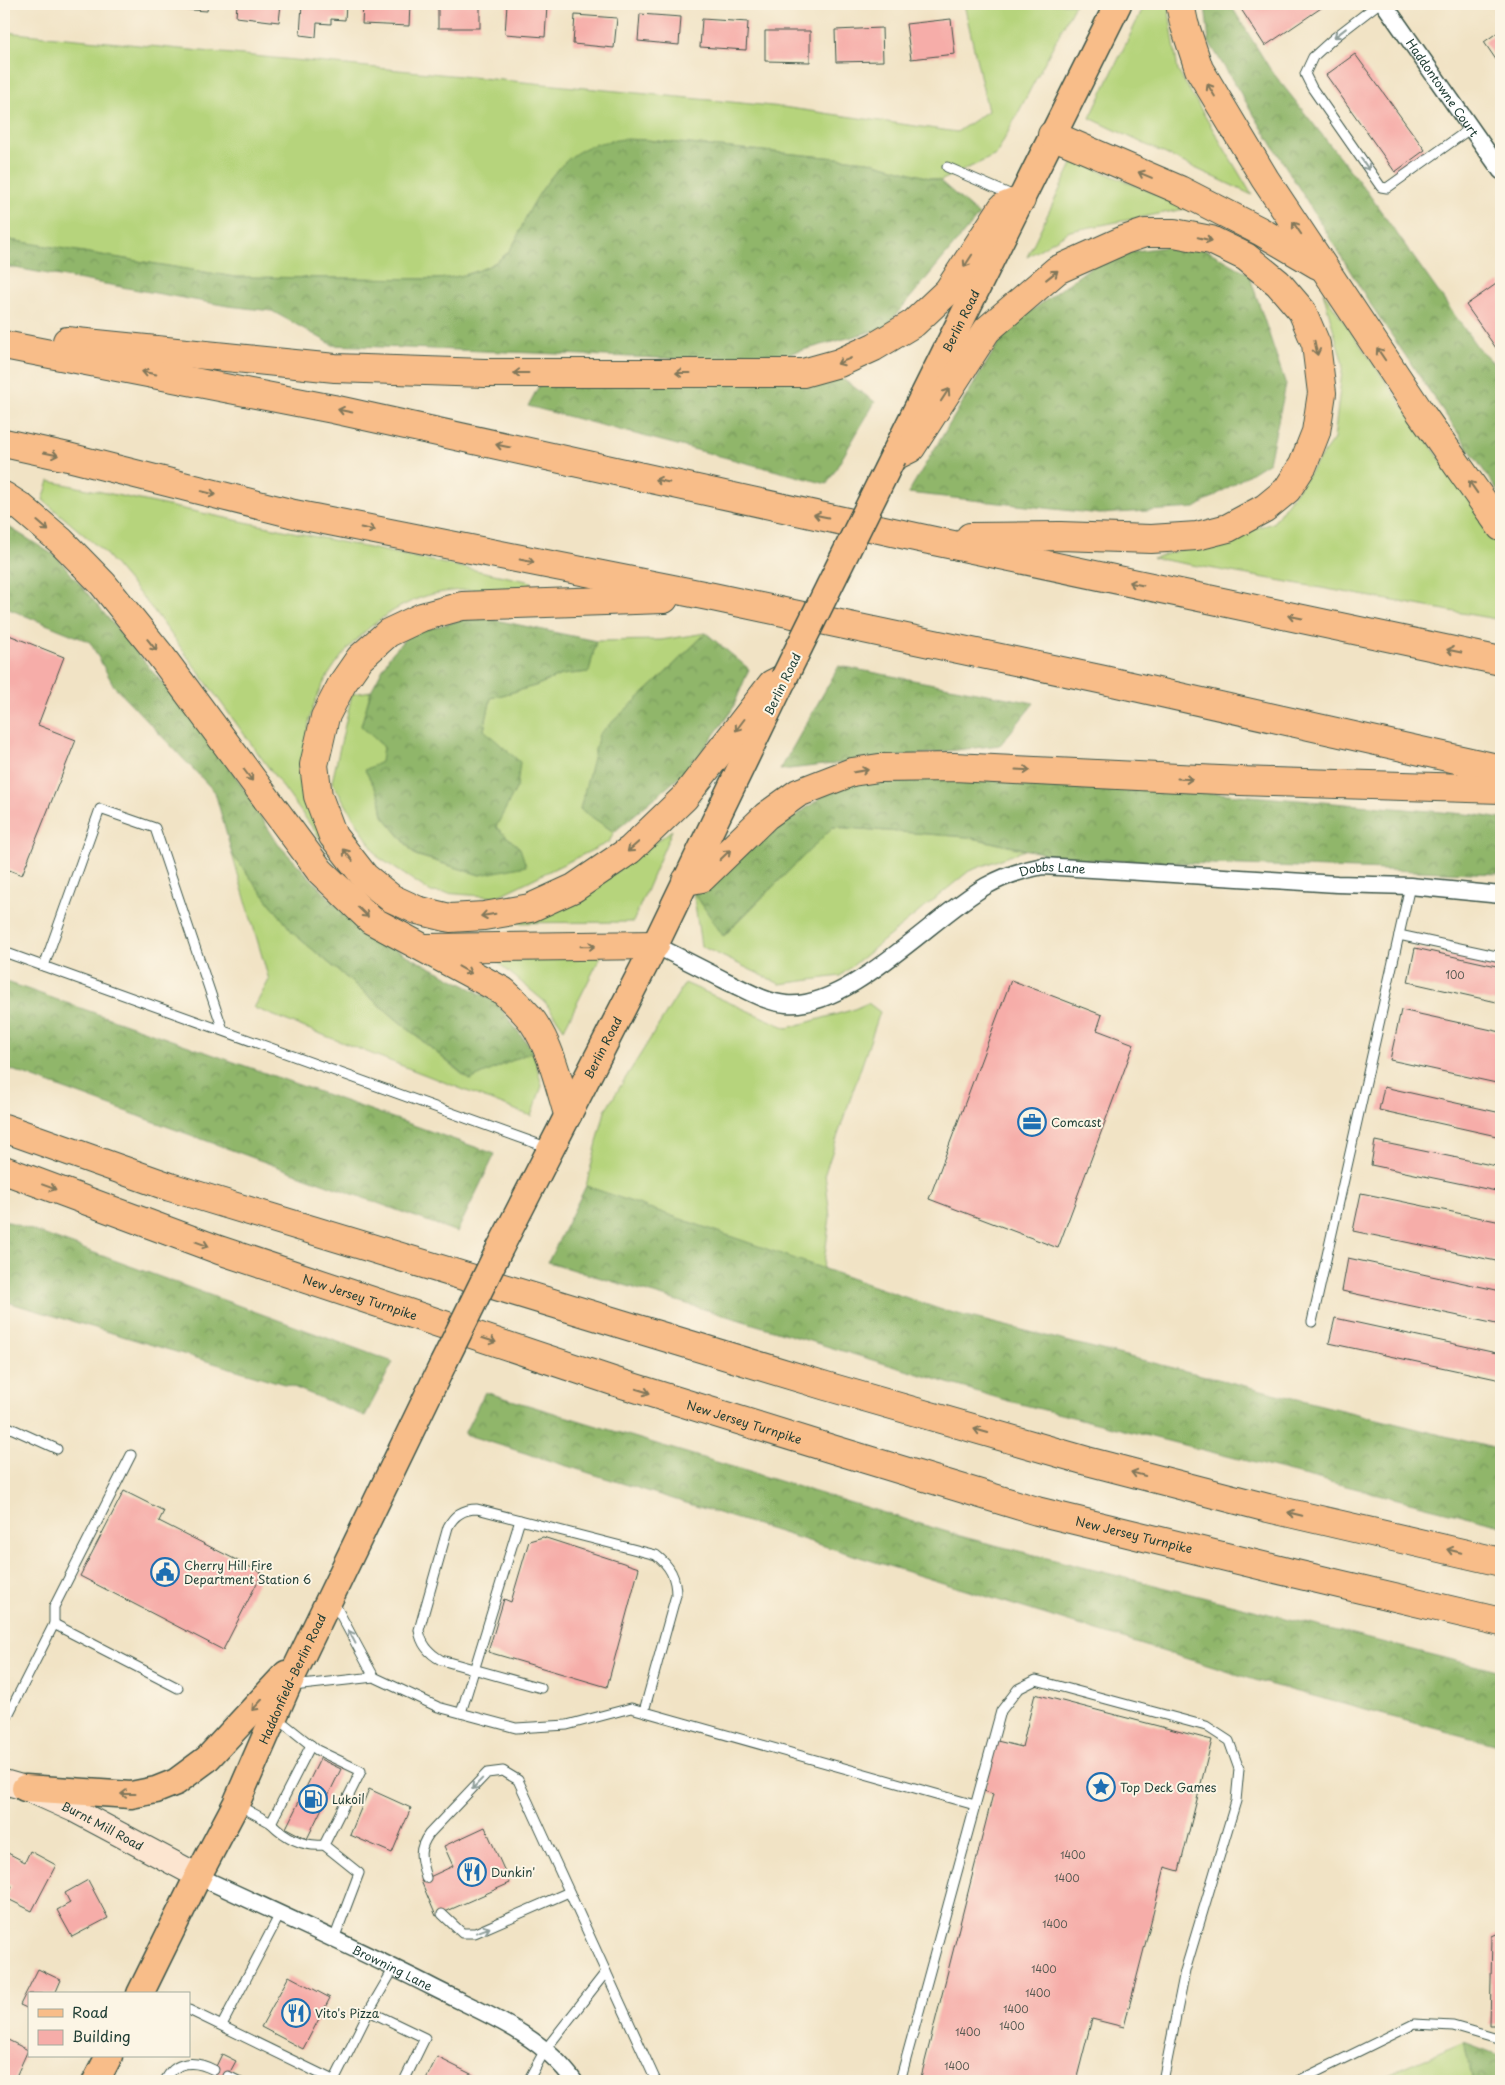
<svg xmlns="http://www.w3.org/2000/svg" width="1505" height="2085" viewBox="0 0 1505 2085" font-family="'Playpen Sans',sans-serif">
	<defs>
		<pattern id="forest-crowns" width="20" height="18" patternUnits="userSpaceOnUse" patternTransform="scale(1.25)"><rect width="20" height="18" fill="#90b66b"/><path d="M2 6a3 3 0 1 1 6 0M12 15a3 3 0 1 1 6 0" fill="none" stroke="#759559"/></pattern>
	</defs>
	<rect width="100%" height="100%" fill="#fcf5e5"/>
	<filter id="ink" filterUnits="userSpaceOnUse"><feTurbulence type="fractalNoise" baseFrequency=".02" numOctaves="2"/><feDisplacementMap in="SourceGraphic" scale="10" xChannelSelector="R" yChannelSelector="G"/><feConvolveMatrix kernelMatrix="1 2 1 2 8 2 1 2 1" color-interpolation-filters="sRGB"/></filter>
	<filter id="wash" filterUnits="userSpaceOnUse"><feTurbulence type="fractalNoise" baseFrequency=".0096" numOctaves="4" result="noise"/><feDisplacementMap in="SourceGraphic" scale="20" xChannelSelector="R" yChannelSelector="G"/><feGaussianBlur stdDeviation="1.12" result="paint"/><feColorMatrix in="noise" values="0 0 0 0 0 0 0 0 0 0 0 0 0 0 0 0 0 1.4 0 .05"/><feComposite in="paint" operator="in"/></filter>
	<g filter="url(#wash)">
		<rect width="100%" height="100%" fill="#f1e3c5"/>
		<g fill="#b6d47b" stroke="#6a8858">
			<path d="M964,4H1075L996,155L940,181L868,161L647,140C592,136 559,157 533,205C524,220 520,239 508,252C493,268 466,276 445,279L235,277L4,239V32L782,107L957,132L988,111Z"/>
			<path d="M1145,4H1168L1178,71L1252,195L1090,118Z"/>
			<path d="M1074,160L1190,208L1070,231L1027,257Z"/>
			<path d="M1323,292L1501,546V620L1153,558L1273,523L1334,439L1343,364Z"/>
			<path d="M49,481L532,582L528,590C497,590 464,587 433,594C372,609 308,677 307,742C306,752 312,765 314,775C321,802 327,829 334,857L154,611L104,552L43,500Z"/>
			<path d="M706,633L659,679L580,809L614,832L609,842L496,897L431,892L378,857L332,782L352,694L371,691L361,726L383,746L382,762L365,770L380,797L383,816L415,855L480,875L520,848L495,827L517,787L484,730L491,698L535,686L561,675L589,672L596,641L661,640Z"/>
			<path d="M832,827L968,837L1025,850L969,871L840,976L780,984L701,946L693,891L724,936Z"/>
			<path d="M672,830L633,922L484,923L587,893Z"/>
			<path d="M232,854L294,934L469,1080L533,1051L542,1086L531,1116L254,1008L269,980Z"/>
			<path d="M603,952L564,1029L545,1002L497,962Z"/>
			<path d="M685,983L787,1028L852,1010L868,1003L880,1012L825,1173L830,1217L823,1269L586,1186L605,1111Z"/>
			<path d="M1464,2042L1473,2081H1373Z"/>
		</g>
		<g fill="url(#forest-crowns)" stroke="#587a50">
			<path d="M1205,4H1230L1270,69L1368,193L1478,348L1501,370V496L1371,305L1209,42Z"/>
			<path d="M624,139L647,140L868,161L940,181L979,215L885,328L758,362L333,345L272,311L228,306L4,266V239L235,277L434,279C458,278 490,271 508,252C517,241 521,227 527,215C539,192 557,164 580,151C593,143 610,141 624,139Z"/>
			<path d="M1194,243L1249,274L1286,385L1269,462L1195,508L1100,514L908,493L1007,329L1107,255Z"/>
			<path d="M837,375L875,402L827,484L528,406L541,382Z"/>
			<path d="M4,524L57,557L221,753L278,844L362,932L495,1001L533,1051L470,1080L294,934L232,854L215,792L114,686L90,642L4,607Z"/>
			<path d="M476,616L596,641L589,672L561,675L535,686L491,698L484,730L520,762L517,787L496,827L520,848L526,866L480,875L416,855L383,816L380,797L365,770L381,762L383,746L361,726L371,691L389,657L409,634Z"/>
			<path d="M706,633L749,669L732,710L690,768L614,832L580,809L599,734L659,679Z"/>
			<path d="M839,666L1034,703L1000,745L780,770Z"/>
			<path d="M954,776L1082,782L1477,815L1501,819V874L1069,859L968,837L833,827L723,936L693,891L841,783Z"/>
			<path d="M4,981L495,1154L457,1232L4,1067Z"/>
			<path d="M586,1186L942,1310L1501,1450V1525L1005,1400L548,1262Z"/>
			<path d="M4,1220L393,1362L365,1416L291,1386L4,1301Z"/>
			<path d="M485,1392L967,1538L1501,1672V1746L1268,1684L464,1434Z"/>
			<path d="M1464,2042L1501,2056V2081H1473Z"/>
		</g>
		<g id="blocks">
			<g fill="#f6ada9">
				<path d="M153,4H208L207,11L153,7Z"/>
				<path d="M237,4H281L279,22L236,17Z"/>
				<path d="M302,4H346L345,20L331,19V24L317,23L316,37L300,35Z"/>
				<path d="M363,4H410L409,26L362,24Z"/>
				<rect x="438" y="4" width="42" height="24"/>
				<path d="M507,4L547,6L545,37L505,34Z"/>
				<path d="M1242,4H1327L1265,46L1239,6Z"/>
				<path d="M640,14L681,17L679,45L638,41Z"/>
				<path d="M575,15L617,18L614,48L573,44Z"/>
				<path d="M702,19L748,22L746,50L700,47Z"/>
				<path d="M951,19L955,54L911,59L906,24Z"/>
				<path d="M882,28L883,61L836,62L835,30Z"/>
				<path d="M1501,30V67L1484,42Z"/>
				<path d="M765,31H810V62L765,61Z"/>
				<path d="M1355,54L1425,150L1395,172L1326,75Z"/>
				<path d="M1499,282L1501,285V344L1496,348L1466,305Z"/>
				<path d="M4,633L64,657L38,725L76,740L22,875L4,868Z"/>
				<path d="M1415,948L1501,967V1003L1408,982Z"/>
				<path d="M1011,980L1102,1015L1097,1030L1134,1044L1058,1248L929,1199Z"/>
				<path d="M1401,1010L1501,1032V1084L1390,1060Z"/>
				<path d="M1384,1087L1501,1113V1137L1379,1110Z"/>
				<path d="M1375,1141L1501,1167V1192L1371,1165Z"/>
				<path d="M1361,1193L1501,1222V1262L1353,1231Z"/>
				<path d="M1348,1258L1501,1291V1325L1342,1291Z"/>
				<path d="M1335,1318L1501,1354V1380L1329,1343Z"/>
				<path d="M124,1491L164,1511L159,1521L262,1573L223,1650L80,1576Z"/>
				<path d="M543,1537L639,1568L607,1687L488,1652L504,1599L511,1602L529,1541Z"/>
				<path d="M1035,1694L1212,1740L1179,1871L1165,1867L1124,2027L1092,2019L1076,2081H920L993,1794L984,1791L997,1741L1022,1747Z"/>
				<path d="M320,1759L341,1769L307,1839L286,1828Z"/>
				<path d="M369,1789L411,1808L392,1853L350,1835Z"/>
				<path d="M485,1827L510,1883L436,1916L421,1881L453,1866L444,1846Z"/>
				<path d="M4,1851L25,1862L30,1851L56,1865L32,1911L6,1898L12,1886L4,1882Z"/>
				<path d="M88,1880L108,1918L72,1937L57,1910L70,1903L65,1893Z"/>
				<path d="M1501,1932V2025H1490L1492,1936Z"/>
				<path d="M38,1969L61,1980L55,1994H29V2009L20,2005Z"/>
				<path d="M289,1976L330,1998L303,2049L261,2027Z"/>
				<path d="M4,2038L28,2050L14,2081H4Z"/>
				<path d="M222,2054L236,2061L225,2081H209Z"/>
				<path d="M437,2057L485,2081H425Z"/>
			</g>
		</g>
	</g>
	<g filter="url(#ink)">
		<use href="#blocks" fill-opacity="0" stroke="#3e564a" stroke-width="1"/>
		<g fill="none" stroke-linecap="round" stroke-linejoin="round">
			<defs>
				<g id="service">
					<path d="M1378,4L1334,38L1313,57L1305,74L1312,88L1381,187L1387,188L1471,128"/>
					<path d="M947,167L1014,196"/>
					<path d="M1399,935L1501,957"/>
					<path d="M4,952L549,1148"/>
					<path d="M44,966L100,809L155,828L223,1030"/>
					<path d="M1312,1322L1410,886"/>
					<path d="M4,1425L57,1449"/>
					<path d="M333,1601L374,1677"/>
					<path d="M54,1624V1607L131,1455"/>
					<path d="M293,1686L374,1677L438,1707L516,1728L567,1725L631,1708L975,1805"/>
					<path d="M541,1688L441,1660C428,1653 421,1644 419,1630L448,1527C454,1515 463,1509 477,1509L656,1555C670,1566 676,1577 676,1595L644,1711"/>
					<path d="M461,1713L520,1520"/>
					<path d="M277,1718L317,1750L361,1771L324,1845L359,1873L334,1939"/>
					<path d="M4,1723L54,1624L178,1688"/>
					<path d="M238,1805L271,1823L311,1745"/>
					<path d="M271,1823C285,1837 303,1847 324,1845"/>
					<path d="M426,1878C421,1859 417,1851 429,1834L487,1773L503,1771L518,1780L656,2081"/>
					<path d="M442,1914L462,1933H475L569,1892"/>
					<path d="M189,2010L335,2081"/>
					<path d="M369,2011L425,2038L404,2081"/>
					<path d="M222,2025L280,1914"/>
					<path d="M228,2076L238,2081"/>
					<path d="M165,2081C175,2060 195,2060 214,2070"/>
					<path d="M334,2081L369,2011L394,1968"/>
					<path d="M528,2081L545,2050L606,1972"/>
					<path d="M900,2081L1001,1711L1018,1689L1036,1680L1206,1726L1229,1741L1239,1769L1236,1801L1185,1971L1163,2081"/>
					<path d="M1298,2081L1414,2024L1453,2026L1501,2040"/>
				</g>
				<g id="minor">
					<path id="s1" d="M1384,4L1501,171"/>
					<path id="s2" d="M655,945C679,957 703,969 726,981C746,990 764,1002 786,1004C849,1010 933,916 986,886C1004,876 1022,870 1043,866L1337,884L1410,886L1501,895"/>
					<path id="s3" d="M198,1876C277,1913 356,1948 434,1988C483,2013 541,2034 574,2081"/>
				</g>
				<g id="secondary">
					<path id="s4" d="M4,1782L25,1788L74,1810L198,1876"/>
				</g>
				<g id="primary">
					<path id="s5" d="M893,457L1118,4"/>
					<path id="s6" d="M500,1248L655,945L784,678"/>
					<path d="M25,1788L131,1795L156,1790L176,1782L207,1759L286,1674"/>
					<path id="s7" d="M140,1994L198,1876L236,1804L287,1687L443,1364"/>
					<path d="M96,2081L109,2056"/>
				</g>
				<g id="motorway">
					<path d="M1180,4L1184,23L1199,69L1265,179L1420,412L1501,527"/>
					<path d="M1052,135L1180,190L1260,231L1318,265"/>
					<path d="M67,341L335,368L485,373H803L839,363L874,347L914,323L948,291L1003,207L1021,200"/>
					<path d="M4,345L333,409L920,538L1501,661"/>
					<path d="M4,443L68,457L294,514L713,597L1104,680L1501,769"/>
					<path d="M893,457L911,448L987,330L1057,270L1124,240L1145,233H1174L1211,240L1246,257L1278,283L1302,311L1316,344L1322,393L1316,432L1303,465L1287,490L1265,508L1228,528L1197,536L1151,539L1060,536L970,537"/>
					<path d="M4,496L21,507L61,541L103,584L161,656L320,871L371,920L503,991C514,1001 524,1010 533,1022C551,1048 559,1084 568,1114"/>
					<path d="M664,599L462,606L422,617L388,633L360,658L342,684L325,717L314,765L318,796L333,836L365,877L391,898L417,910L450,918L484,916L530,908L574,888L630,850L684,798L772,684L784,678"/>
					<path d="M686,881L702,878L766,816L798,793L852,772L879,768L954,767L1240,781L1501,789"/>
					<path d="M425,948L655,945"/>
					<path d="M4,1128L170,1187L826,1386L1087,1461L1268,1508L1501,1562"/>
					<path id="s8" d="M4,1170L219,1250L616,1382L832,1449L1037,1511L1292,1573L1501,1622"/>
				</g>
			</defs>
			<use href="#service" stroke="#3e564a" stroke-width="11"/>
			<use href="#minor" stroke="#3e564a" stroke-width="19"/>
			<use href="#secondary" stroke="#3e564a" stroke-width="26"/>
			<use href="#primary" stroke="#3e564a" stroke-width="29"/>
			<use href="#motorway" stroke="#3e564a" stroke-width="30"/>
			<use href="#service" stroke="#fff" stroke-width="9"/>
			<use href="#minor" stroke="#fff" stroke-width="16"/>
			<use href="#secondary" stroke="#fce5d0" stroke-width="24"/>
			<use href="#primary" stroke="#f8bd89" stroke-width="26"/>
			<use href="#motorway" stroke="#f8bd89" stroke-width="28"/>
			<defs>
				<g id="primary-bridge">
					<path d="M784,678L893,457"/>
					<path d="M443,1364L500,1248"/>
				</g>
			</defs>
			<use href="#primary-bridge" stroke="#3e564a" stroke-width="29" stroke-linecap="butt"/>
			<use href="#primary-bridge" stroke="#f8bd89" stroke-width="26"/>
		</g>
		<defs><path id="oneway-shaft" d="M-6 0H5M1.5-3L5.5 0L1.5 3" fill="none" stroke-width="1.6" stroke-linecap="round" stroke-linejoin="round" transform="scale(1.25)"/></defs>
		<g stroke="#8f9e9a">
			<use href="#oneway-shaft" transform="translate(1340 33) rotate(142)"/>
			<use href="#oneway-shaft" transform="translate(1365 164) rotate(55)"/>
			<use href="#oneway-shaft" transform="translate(352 1637) rotate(-118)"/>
			<use href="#oneway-shaft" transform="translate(477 1784) rotate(134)"/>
			<use href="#oneway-shaft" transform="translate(483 1930) rotate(-20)"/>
		</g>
		<g stroke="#81775a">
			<use href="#oneway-shaft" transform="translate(1211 90) rotate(-121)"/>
			<use href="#oneway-shaft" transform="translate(1145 175) rotate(-157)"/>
			<use href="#oneway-shaft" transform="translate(1297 228) rotate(-124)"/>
			<use href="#oneway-shaft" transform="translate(1205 239) rotate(13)"/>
			<use href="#oneway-shaft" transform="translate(968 261) rotate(123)"/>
			<use href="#oneway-shaft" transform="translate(1052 275) rotate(-38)"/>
			<use href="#oneway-shaft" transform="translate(1316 348) rotate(78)"/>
			<use href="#oneway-shaft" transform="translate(1381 354) rotate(-124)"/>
			<use href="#oneway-shaft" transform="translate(844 361) rotate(157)"/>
			<use href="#oneway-shaft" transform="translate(149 373) rotate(-169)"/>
			<use href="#oneway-shaft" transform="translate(521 373) rotate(180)"/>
			<use href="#oneway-shaft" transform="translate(683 373) rotate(180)"/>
			<use href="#oneway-shaft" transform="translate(945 395) rotate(-57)"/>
			<use href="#oneway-shaft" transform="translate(345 411) rotate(-168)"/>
			<use href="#oneway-shaft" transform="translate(503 446) rotate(-168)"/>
			<use href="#oneway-shaft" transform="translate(51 454) rotate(12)"/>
			<use href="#oneway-shaft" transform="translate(662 481) rotate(-168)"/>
			<use href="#oneway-shaft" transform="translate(1473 487) rotate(-125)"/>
			<use href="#oneway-shaft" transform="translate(209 493) rotate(14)"/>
			<use href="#oneway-shaft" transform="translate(821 516) rotate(-168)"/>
			<use href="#oneway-shaft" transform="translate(43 526) rotate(41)"/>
			<use href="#oneway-shaft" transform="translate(368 529) rotate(11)"/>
			<use href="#oneway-shaft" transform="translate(527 561) rotate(11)"/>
			<use href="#oneway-shaft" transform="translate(1136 584) rotate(-168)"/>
			<use href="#oneway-shaft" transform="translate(1295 617) rotate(-168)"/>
			<use href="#oneway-shaft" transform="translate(152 645) rotate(51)"/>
			<use href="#oneway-shaft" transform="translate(1454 651) rotate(-168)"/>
			<use href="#oneway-shaft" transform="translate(740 725) rotate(127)"/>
			<use href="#oneway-shaft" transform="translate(1023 770) rotate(3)"/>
			<use href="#oneway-shaft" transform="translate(861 771) rotate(-9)"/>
			<use href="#oneway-shaft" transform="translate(248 775) rotate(53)"/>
			<use href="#oneway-shaft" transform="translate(1185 779) rotate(3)"/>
			<use href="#oneway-shaft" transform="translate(633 847) rotate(139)"/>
			<use href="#oneway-shaft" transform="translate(348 855) rotate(-128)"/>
			<use href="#oneway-shaft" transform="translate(725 855) rotate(-44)"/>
			<use href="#oneway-shaft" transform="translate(363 912) rotate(44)"/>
			<use href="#oneway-shaft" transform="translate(488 915) rotate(171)"/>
			<use href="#oneway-shaft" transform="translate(588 946) rotate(-1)"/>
			<use href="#oneway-shaft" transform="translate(465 970) rotate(29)"/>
			<use href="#oneway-shaft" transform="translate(49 1187) rotate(20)"/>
			<use href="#oneway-shaft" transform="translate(202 1244) rotate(20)"/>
			<use href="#oneway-shaft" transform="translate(489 1340) rotate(18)"/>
			<use href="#oneway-shaft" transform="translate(643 1391) rotate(17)"/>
			<use href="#oneway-shaft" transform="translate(981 1431) rotate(-164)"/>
			<use href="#oneway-shaft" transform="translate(1138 1474) rotate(-165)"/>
			<use href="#oneway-shaft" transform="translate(1295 1514) rotate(-167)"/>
			<use href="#oneway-shaft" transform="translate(1454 1551) rotate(-167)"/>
			<use href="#oneway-shaft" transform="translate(257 1705) rotate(133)"/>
			<use href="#oneway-shaft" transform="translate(128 1794) rotate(180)"/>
		</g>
	</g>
	<defs>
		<symbol id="office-ring" viewBox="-11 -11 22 22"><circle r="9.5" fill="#fcf5e5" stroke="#1f6fb2" stroke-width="1.5"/><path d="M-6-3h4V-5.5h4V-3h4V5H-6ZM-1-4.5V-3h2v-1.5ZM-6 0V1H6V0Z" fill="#1f6fb2"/></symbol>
		<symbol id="civic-ring" viewBox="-11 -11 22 22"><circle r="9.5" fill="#fcf5e5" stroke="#1f6fb2" stroke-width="1.5"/><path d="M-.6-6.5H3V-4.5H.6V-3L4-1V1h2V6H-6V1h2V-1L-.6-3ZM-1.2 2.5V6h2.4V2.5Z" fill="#1f6fb2"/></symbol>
		<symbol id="sight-ring" viewBox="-11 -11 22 22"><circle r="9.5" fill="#fcf5e5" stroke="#1f6fb2" stroke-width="1.5"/><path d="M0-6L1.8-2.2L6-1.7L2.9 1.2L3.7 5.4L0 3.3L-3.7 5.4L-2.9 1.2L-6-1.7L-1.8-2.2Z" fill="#1f6fb2"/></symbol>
		<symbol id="fuel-ring" viewBox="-11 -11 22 22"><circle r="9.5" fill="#fcf5e5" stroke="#1f6fb2" stroke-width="1.5"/><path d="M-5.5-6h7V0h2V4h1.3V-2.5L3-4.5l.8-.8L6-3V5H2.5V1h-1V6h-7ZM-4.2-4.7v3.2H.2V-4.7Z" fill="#1f6fb2"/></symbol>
		<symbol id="restaurant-ring" viewBox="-11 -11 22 22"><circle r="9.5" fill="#fcf5e5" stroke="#1f6fb2" stroke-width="1.5"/><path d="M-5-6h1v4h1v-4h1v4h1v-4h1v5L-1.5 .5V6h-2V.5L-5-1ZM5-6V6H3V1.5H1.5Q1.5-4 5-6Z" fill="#1f6fb2"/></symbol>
	</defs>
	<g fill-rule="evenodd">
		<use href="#office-ring" x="1016" y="1106" width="32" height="32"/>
		<use href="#civic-ring" x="149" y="1556" width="32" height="32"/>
		<use href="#sight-ring" x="1085" y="1771" width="32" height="32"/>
		<use href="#fuel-ring" x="297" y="1783" width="32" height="32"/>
		<use href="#restaurant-ring" x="456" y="1856" width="32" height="32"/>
		<use href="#restaurant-ring" x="280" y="1997" width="32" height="32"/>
	</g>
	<g text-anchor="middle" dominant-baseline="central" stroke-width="4" stroke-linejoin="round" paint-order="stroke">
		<g font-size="10" fill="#555951">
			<text x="1455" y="974">100</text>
			<text x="1073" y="1854">1400</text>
			<text x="1067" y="1877">1400</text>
			<text x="1055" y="1923">1400</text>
			<text x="1044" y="1968">1400</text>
			<text x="1038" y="1992">1400</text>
			<text x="1016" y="2008">1400</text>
			<text x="1012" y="2025">1400</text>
			<text x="968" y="2031">1400</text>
			<text x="957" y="2065">1400</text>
		</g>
		<g font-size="12" fill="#1f3d34" stroke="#fcf5e5">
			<text stroke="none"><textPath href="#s1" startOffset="102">Haddontowne Court</textPath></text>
			<text stroke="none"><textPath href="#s5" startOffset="152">Berlin Road</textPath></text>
			<text transform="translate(782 684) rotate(-64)">Berlin Road</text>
			<text stroke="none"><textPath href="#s2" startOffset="450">Dobbs Lane</textPath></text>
			<text stroke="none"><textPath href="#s6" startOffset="225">Berlin Road</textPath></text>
			<text stroke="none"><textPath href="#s8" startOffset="378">New Jersey Turnpike</textPath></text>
			<text stroke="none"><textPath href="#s8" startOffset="782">New Jersey Turnpike</textPath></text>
			<text stroke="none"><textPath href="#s8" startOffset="1188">New Jersey Turnpike</textPath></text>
			<text stroke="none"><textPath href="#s7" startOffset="350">Haddonfield-Berlin Road</textPath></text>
			<text stroke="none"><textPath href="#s4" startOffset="108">Burnt Mill Road</textPath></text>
			<text stroke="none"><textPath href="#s3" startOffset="215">Browning Lane</textPath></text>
		</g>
		<g font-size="12" fill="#1f3d34" stroke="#fcf5e5" text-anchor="start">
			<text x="1051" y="1122">Comcast</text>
			<text x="184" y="1565">Cherry Hill Fire<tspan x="184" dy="14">Department Station 6</tspan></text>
			<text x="1120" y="1787">Top Deck Games</text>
			<text x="332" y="1799">Lukoil</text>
			<text x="491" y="1872">Dunkin'</text>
			<text x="315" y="2013">Vito's Pizza</text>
		</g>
	</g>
	<rect width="1505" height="2085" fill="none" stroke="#fcf5e5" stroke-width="20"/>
	<rect x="28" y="1992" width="162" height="65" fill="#fcf5e5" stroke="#a4ab9e"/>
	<rect x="38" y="2009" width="25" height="8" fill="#f8bd89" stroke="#a4ab9e"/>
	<text x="72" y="2018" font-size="15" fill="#1f3d34">Road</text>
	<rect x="38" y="2030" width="25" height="15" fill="#f6ada9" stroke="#a4ab9e"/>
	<text x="72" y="2042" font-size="15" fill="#1f3d34">Building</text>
</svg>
